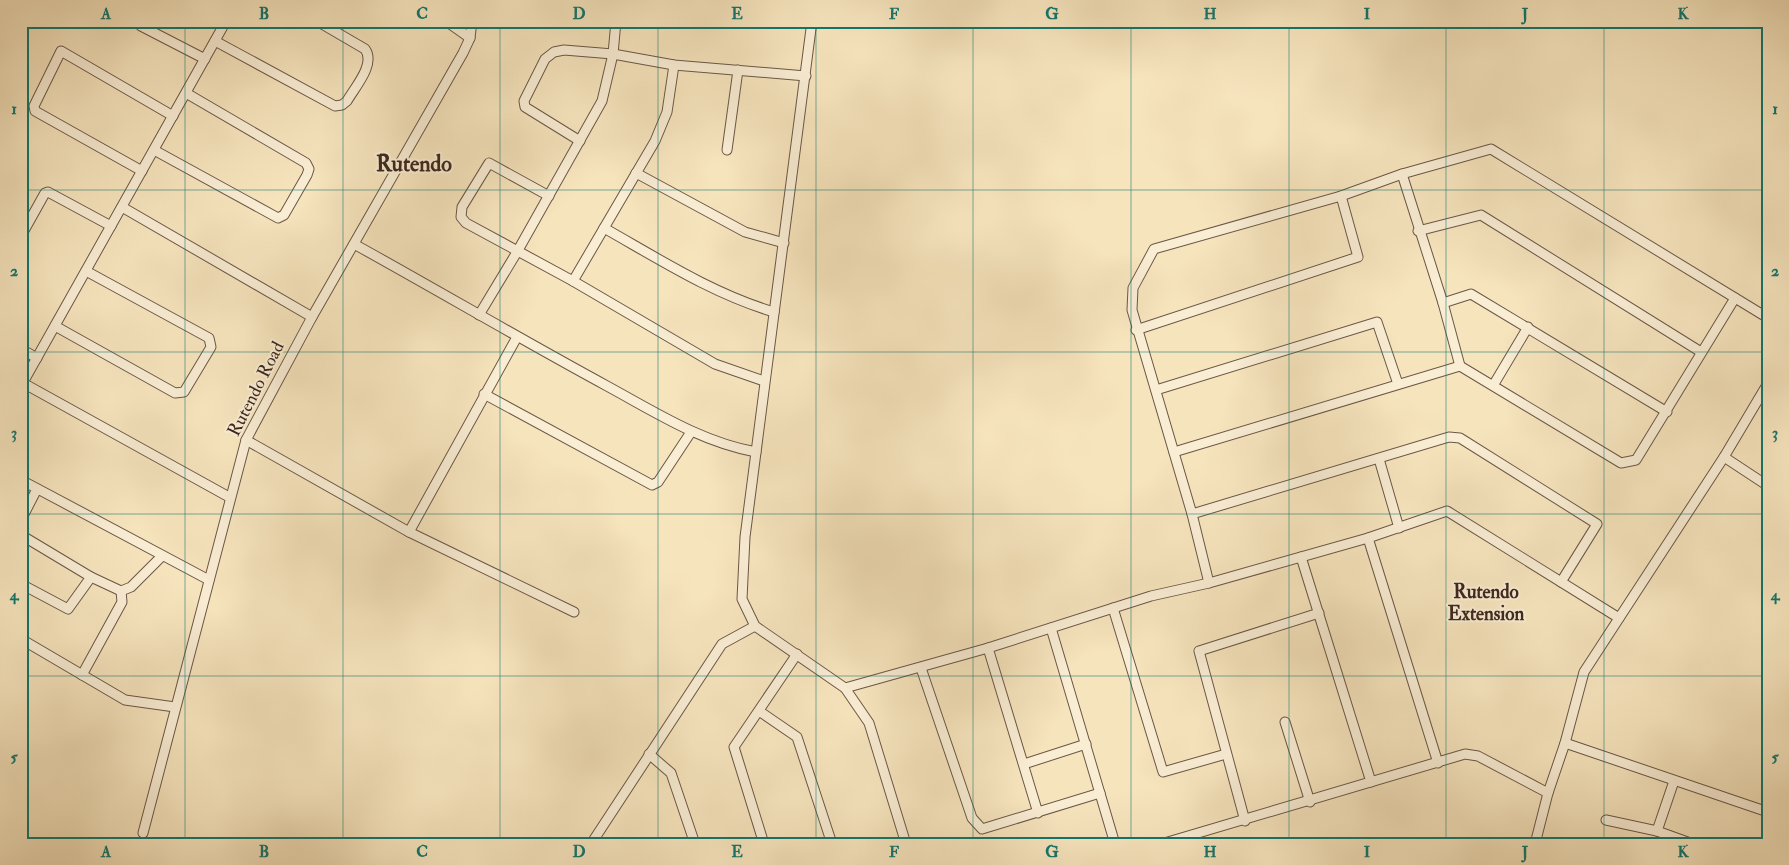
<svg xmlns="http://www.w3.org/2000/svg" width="1789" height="865" viewBox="0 0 1789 865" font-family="'IM FELL Double Pica',serif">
	<rect width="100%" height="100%" fill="#f6e4bd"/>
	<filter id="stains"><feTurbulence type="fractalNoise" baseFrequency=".004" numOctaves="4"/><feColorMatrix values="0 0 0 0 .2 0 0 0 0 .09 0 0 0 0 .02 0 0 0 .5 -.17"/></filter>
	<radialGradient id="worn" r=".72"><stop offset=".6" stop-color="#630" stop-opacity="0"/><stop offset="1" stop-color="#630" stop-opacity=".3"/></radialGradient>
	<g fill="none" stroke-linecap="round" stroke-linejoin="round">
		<defs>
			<g id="minor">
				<path d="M136,21L141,26L205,59"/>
				<path d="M446,21L470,38"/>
				<path d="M812,21L745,537L742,599L755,626L845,688L869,723L906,844"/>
				<path d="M215,41L335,106L342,105L347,101C355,87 376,64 365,49L317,21"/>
				<path d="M580,141L525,107L524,101L545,59L554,52L564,50L613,54L674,65L806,76"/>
				<path d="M154,150L278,218L284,215L307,175L309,169L306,163L186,93"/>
				<path d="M727,150L738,70"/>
				<path d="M142,171L35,111L34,106L61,51L173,116"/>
				<path d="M636,173L745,232L784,243"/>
				<path d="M1402,174L1443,303L1460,366"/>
				<path d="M549,196L489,163L462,207L461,217L466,223L573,281L715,364L764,381"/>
				<path d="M122,207L312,317"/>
				<path d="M604,228C659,259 713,294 774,312"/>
				<path d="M1418,231L1481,215L1701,352"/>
				<path d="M21,236L45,193L48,192L111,226"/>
				<path d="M354,244C439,291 522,340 607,386C655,412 701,442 756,452"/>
				<path d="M573,281L655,141L667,112L674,65"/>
				<path d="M1443,303L1471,294L1667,412"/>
				<path d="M479,315L517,252L602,101L613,54L616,21"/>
				<path d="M55,326L175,393L184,392L211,347L209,338L86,271"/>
				<path d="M1136,330L1358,257L1341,196"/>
				<path d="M21,349L37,358"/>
				<path d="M23,383L229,497"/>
				<path d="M1494,384L1528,327"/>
				<path d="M21,386L226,21"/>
				<path d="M1156,390L1377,322L1398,384"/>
				<path d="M484,394L652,485L658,482L691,432"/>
				<path d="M246,440L409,532L574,612"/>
				<path d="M1174,452L1460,366L1621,463L1636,460L1735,298"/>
				<path d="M1724,457L1768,486"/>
				<path d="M1379,459L1399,528"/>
				<path d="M21,480L209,580"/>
				<path d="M1192,514L1449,437L1460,438L1597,524L1561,582"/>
				<path d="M21,520L37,489"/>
				<path d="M409,532L517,337"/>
				<path d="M21,535L91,577"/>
				<path d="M1368,538L1438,763"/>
				<path d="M1301,557L1371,782"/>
				<path d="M1209,583L1192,514L1132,310L1133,288L1154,249L1341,196L1402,174L1491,149L1768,318"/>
				<path d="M21,584L68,609L91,577L121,591L131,587L162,556"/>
				<path d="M1113,608L1163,772L1226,754"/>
				<path d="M1051,628L1115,844"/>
				<path d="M21,639L125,700L175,707"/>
				<path d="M988,648L1038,813"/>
				<path d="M921,668L972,818L982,829L1100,793"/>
				<path d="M82,675L122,602L121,591"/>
				<path d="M845,688L988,648L1151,596L1209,583L1368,538L1447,511L1619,618"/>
				<path d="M759,711L797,737L832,844"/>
				<path d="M1285,722L1310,802"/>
				<path d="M1565,743L1768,812"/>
				<path d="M649,754L671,773L695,844"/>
				<path d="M1024,764L1086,744"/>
				<path d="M1606,820L1657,831L1693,844"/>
				<path d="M1245,821L1199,651L1319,613"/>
				<path d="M1657,831L1674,781"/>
				<path d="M143,833L246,440L312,317L463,53L470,38L472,21"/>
				<path d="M591,844L722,644L755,626"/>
				<path d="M764,844L734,747L797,654"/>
				<path d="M1161,844L1465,754L1478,756L1548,793"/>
				<path d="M1535,844L1548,793L1565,743L1584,672L1724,457L1768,383"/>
			</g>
		</defs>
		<use href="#minor" stroke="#6b5746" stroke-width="11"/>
		<use href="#minor" stroke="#f9edd4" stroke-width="9"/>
	</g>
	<path fill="none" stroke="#0f766e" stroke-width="1" stroke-opacity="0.55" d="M185,21V844M343,21V844M500,21V844M658,21V844M816,21V844M973,21V844M1131,21V844M1289,21V844M1446,21V844M1604,21V844M21,190H1768M21,352H1768M21,514H1768M21,676H1768"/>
	<g text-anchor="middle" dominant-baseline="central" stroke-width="4" stroke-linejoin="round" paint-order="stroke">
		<g font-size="18" fill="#3d281e" stroke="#f9edd4">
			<text transform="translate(256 389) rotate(-63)">Rutendo Road</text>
		</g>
		<g font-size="19" font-weight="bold" fill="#3d281e" stroke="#f9edd4">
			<text x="1486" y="592">Rutendo<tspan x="1486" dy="22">Extension</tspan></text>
		</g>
		<g font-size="22" font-weight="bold" fill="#3d281e" stroke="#f9edd4">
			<text x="414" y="164">Rutendo</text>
		</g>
	</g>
	<rect width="1789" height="865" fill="none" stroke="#f6e4bd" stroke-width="55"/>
	<rect x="28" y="28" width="1734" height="810" fill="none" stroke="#0f766e" stroke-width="2"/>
	<g font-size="16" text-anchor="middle" font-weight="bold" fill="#0f766e">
		<text x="106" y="19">A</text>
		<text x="264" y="19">B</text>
		<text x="422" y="19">C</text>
		<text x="579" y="19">D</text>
		<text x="737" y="19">E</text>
		<text x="894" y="19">F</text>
		<text x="1052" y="19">G</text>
		<text x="1210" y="19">H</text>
		<text x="1367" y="19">I</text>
		<text x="1525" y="19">J</text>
		<text x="1683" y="19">K</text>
		<text x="14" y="114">1</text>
		<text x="1775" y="114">1</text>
		<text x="14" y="276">2</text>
		<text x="1775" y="276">2</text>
		<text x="14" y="438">3</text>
		<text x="1775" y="438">3</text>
		<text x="14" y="600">4</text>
		<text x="1775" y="600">4</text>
		<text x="14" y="762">5</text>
		<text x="1775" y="762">5</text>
		<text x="106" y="857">A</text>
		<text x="264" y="857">B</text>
		<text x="422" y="857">C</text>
		<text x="579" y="857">D</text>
		<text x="737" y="857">E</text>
		<text x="894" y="857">F</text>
		<text x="1052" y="857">G</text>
		<text x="1210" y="857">H</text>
		<text x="1367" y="857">I</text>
		<text x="1525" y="857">J</text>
		<text x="1683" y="857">K</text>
	</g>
	<rect width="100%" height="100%" filter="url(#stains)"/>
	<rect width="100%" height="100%" fill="url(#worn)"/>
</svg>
